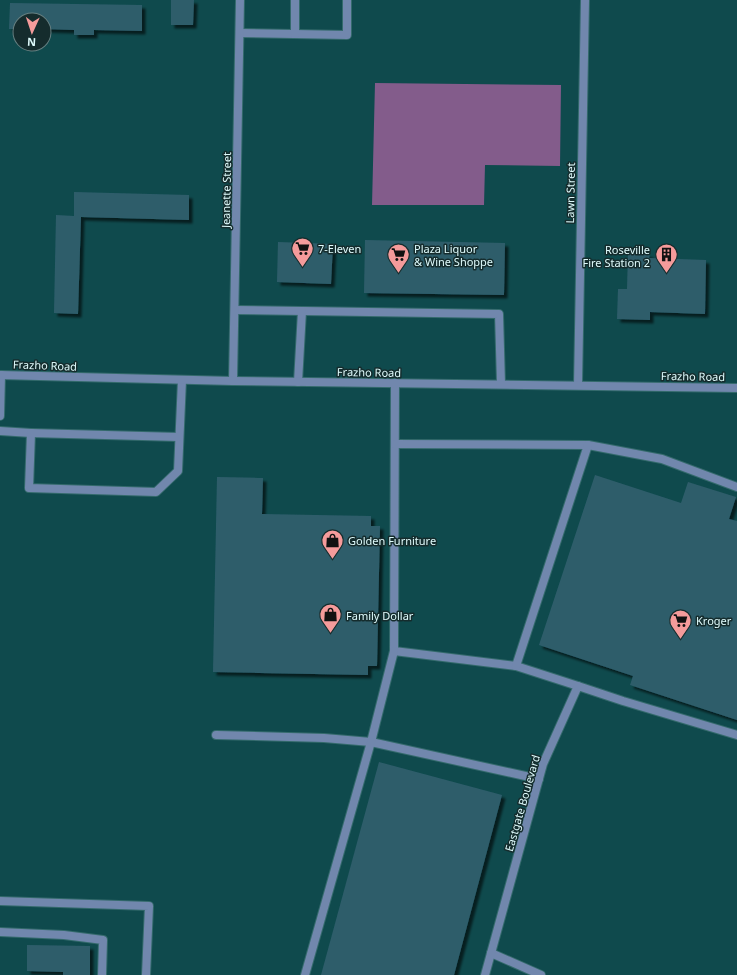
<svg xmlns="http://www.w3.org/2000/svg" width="737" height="975" viewBox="0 0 737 975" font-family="'Noto Sans',sans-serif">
	<defs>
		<filter id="shadow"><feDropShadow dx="3.5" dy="3.5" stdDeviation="1" flood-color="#0009"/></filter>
	</defs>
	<rect width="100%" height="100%" fill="#0f4a4d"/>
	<path fill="#835c8b" d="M375,83L561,85L560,166L485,165L484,205H372Z"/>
	<g fill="#2e5d6b" filter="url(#shadow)">
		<path d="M171,0H194L193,25H171Z"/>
		<path d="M10,3L142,5V31L94,30V35H74V30L44,29V20H20V29H9Z"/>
		<path d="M74,192L189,195V220L81,217L78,314L54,313L56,215L74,216Z"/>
		<path d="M365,240L505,243L504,295L364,293Z"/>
		<path d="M278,242L333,244L331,284L277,282Z"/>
		<path d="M628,253L650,254L649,258L706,260L705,314L650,312V320L617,319L618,289H627Z"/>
		<path d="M595,475L681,503L688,482L736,497L729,519L737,521V720L630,685L633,676L539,645Z"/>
		<path d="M217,477L263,478L262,514L371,516V526H380L377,666H368V675L213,672Z"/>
		<path d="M379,762L502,795L454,975H321Z"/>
		<path d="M27,945L90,946V975H63V972L27,971Z"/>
	</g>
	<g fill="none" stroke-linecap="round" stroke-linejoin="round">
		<defs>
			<g id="service">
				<path d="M240,33L347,35V0"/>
				<path d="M295,34V0"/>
				<path d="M235,310L499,314L501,384"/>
				<path d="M298,382L302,311"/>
				<path d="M395,383L394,651L516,666L578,686"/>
				<path d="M0,431L31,433L29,488L156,492L178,471L182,380"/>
				<path d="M31,433L179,437"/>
				<path d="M395,444L588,445L662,459L737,487"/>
				<path d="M516,666L588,445"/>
				<path d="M216,735L324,738L371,742L539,779"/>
				<path d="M0,901L149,906L146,975"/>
				<path d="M0,932L64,935L103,940L102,975"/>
				<path d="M491,953L541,975"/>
				<path d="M305,975L371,742L394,651"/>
				<path d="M485,975L543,764L578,686L623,701L737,735"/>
			</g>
			<g id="minor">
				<path d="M233,381L240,0"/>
				<path d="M578,385L585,0"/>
				<path d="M0,416L1,375"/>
			</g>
			<path id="tertiary" d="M0,375L233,381L737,388"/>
		</defs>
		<use href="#service" stroke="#346a6c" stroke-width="10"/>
		<use href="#minor" stroke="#346a6c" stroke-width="10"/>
		<use href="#tertiary" stroke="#346a6c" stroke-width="10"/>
		<use href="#service" stroke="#7187ad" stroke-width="8"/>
		<use href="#minor" stroke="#7187ad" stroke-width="8"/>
		<use href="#tertiary" stroke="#7187ad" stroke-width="8"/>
	</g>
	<defs>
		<symbol id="supermarket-pin" viewBox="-11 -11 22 30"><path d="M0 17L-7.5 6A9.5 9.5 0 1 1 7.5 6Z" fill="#f59b9b" stroke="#152c2d"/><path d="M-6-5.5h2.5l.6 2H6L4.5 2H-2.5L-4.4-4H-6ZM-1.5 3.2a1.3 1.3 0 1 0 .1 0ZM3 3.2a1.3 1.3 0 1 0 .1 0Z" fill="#111"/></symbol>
		<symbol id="building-pin" viewBox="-11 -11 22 30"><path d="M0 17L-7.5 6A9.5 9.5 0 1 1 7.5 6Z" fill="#f59b9b" stroke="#152c2d"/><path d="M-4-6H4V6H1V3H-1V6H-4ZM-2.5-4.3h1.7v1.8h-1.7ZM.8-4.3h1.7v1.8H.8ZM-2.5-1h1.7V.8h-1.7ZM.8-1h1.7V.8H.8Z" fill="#111"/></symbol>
		<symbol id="shop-pin" viewBox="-11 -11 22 30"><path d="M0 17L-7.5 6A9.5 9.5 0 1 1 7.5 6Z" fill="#f59b9b" stroke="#152c2d"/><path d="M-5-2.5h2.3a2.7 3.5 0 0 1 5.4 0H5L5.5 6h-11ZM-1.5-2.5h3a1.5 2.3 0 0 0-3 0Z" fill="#111"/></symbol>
	</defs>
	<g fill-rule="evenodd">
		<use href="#supermarket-pin" x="290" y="236" width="25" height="34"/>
		<use href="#supermarket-pin" x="386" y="242" width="25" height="34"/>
		<use href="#building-pin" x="654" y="242" width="25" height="34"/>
		<use href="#shop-pin" x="320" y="528" width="25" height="34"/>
		<use href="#shop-pin" x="318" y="602" width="25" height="34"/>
		<use href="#supermarket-pin" x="668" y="608" width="25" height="34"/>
	</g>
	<g text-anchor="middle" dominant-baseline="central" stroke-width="3" stroke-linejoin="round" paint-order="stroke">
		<g font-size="11" fill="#dffbfc" stroke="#152c2d">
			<text transform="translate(226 190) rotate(-89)">Jeanette Street</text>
			<text transform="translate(570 193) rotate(-89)">Lawn Street</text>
			<text transform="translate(45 365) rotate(2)">Frazho Road</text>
			<text transform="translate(369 372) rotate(1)">Frazho Road</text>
			<text transform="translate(693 376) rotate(1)">Frazho Road</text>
			<text transform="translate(522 803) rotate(-74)">Eastgate Boulevard</text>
		</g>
		<g font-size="11" fill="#dffbfc" stroke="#152c2d" text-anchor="start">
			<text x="318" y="248">7-Eleven</text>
			<text x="414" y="248">Plaza Liquor<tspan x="414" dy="13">&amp; Wine Shoppe</tspan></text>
			<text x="650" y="249" text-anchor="end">Roseville<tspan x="650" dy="13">Fire Station 2</tspan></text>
			<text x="348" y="540">Golden Furniture</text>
			<text x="346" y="615">Family Dollar</text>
			<text x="696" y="620">Kroger</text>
		</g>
	</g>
	<g transform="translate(32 32) rotate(183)"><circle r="19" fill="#152c2d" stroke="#667f80"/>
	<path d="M0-3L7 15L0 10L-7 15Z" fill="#f59b9b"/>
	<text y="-6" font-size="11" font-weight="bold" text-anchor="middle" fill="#dffbfc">N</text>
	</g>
</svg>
